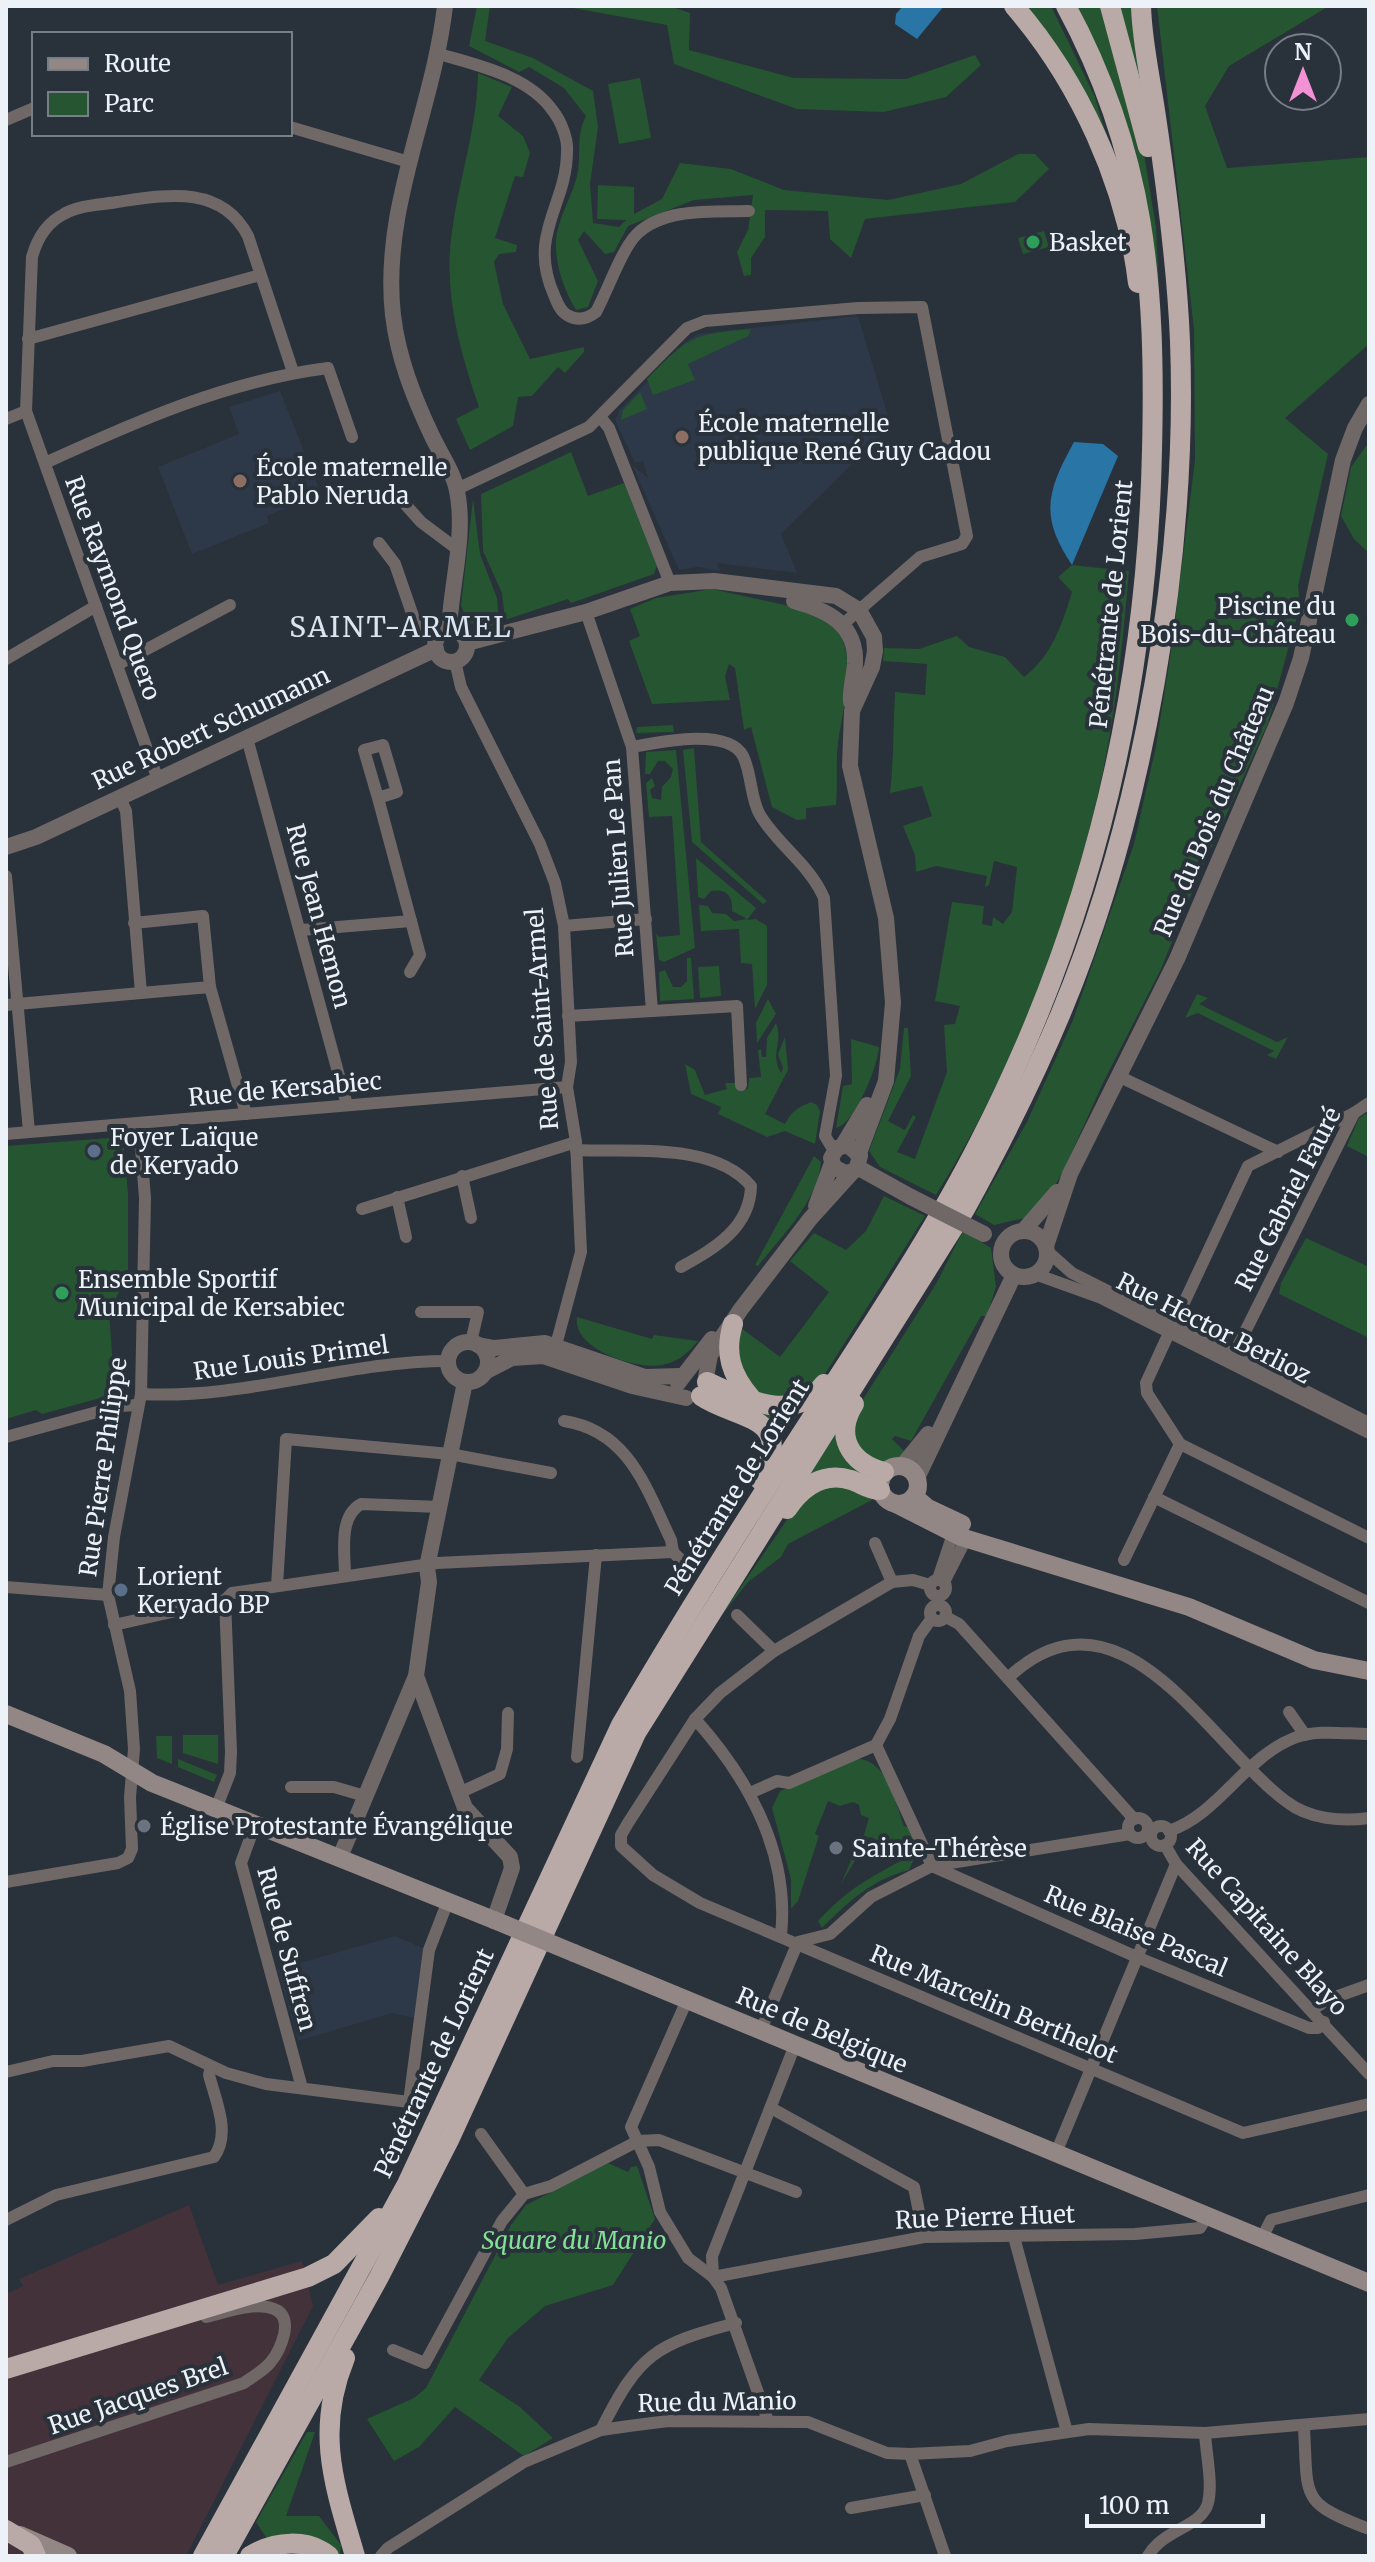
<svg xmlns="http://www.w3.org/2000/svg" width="1375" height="2562" viewBox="0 0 1375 2562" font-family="Merriweather,serif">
	<rect width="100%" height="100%" fill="#29313a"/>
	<path fill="#44323b" d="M189,2205L218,2285L302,2261L313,2306L186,2556H6V2294L23,2286L19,2279Z"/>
	<g fill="#2d3948">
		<path d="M858,316L891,426L781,534L797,573L717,563L720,571L698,567L679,570L632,465L648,478L643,461L635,463L615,420L619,411L685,342L698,334Z"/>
		<path d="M280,391L321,494L267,516L269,523L192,554L158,467L239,434L229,407Z"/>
		<path d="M395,1936L425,1949L415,2018L392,2013L298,2041L278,1969Z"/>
	</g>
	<g fill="#265531">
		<path d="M477,6H490L485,41L533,58L593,91L598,127L590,184L593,223L619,227L626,220L597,219L598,185L634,187V214L662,199L680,163L731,169L784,190L888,200L961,184L1018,154H1035L1049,169L1015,202L865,219L851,258L830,239L828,211L765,210V237L751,258V275L744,276L737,252L748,230L753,195L694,200L628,226L614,252L605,254L584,231L578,240L598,281L588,307L576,310C562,287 550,251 559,225C564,207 575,189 578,171C581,150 576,135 586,116L564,88L529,67L519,72L469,46Z"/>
		<path d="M562,6H669L690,13L689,50L794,78L906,79L975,55L981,65L946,97L884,112L797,109L674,64L667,25Z"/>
		<path d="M1020,6H1051L1095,97L1124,195Z"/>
		<path d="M1075,6H1103L1141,136L1156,227L1159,289L1150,224Z"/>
		<path d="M1119,6H1132L1144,96Z"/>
		<path d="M1157,6H1329L1229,66L1205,106L1227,168L1369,157V344L1285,418L1328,454L1298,586L1300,605L1268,723L1199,875L1161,969L1103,1083L1061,1176L1034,1216L994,1225L975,1214L1027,1122L1073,1020L1134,844L1156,746L1172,645L1195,460L1194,330Z"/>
		<path d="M478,73L512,87L498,116L523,136L530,153L523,177L515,176L495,238L517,245L516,252L499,254L494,262L503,304L530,359L584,347V352L565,373L558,367L532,396L518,397L513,426L470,450L456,419L479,407C459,348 442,288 453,225C461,172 477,127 478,73Z"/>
		<path d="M640,78L651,138L619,144L608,84Z"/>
		<path d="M1044,231L1049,247L1023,254L1018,238Z"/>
		<path d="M751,329L748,336L688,364L695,380L653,395L647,379C688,337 692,334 751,329Z"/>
		<path d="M640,392L647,409L621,420L623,410Z"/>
		<path d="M1369,442V553L1354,539L1341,516L1351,467Z"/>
		<path d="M571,452L588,496L624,483L657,566L654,574L571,603L568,599L505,620L502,593L483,551L481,494Z"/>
		<path d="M473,499L480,554L497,598L499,624L481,628L467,621L461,605Z"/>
		<path d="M1072,565L1129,571C1123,638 1117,705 1103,771C1074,911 1013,1073 936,1195L880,1167L869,1151L900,1069L904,1028H908L911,1076L888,1121L905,1130L913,1115L916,1117L897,1152L915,1159L947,1072L944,1025L955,1024L960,1006L935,1001L952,902L984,906L982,924L992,926L993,917L1003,924L1012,912L1017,867L994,861L989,885L985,887L987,876L936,866L916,872L915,855L903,826L932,816L922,786L890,793C894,759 893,727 895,692L925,695L927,664L883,661L884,648L919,649L957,636L969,647L1005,657L1024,677C1052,656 1062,624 1072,592L1058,577Z"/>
		<path d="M712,589L816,612C863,637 846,693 839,736C835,759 838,783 836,805L806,808V819L797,820L772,807L751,727L744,730L735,668L729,664L725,676L730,700L652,704L629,641L640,636L630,609L656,598Z"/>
		<path d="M673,725L674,732L636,733L637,727Z"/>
		<path d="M694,748L701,842L767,901L763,904L692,842L683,750Z"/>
		<path d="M676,750L695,948L664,962L659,960L656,934L659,937L680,935L672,816L649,817L646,783L652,778L655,786L650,790L652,798L661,800L662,787L671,777L673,769L665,761H658L650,774H645L646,752Z"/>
		<path d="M696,858L756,908L747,920L756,919L767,926V985L755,1009L752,964L741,963L739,929L701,931L699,905L708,906L712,913L726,914L734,921L747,919L732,911C733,896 727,888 711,891L704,899L698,897Z"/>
		<path d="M687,958H691L694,999L660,1001L659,972L665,970L673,987H681L687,981Z"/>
		<path d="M719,966L721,996L700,998L698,967Z"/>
		<path d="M1197,994L1208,998L1199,1004L1277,1042L1288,1037L1276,1059L1267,1055L1274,1051L1198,1013L1185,1018Z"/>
		<path d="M768,999L776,1014L757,1043L756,1023Z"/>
		<path d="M776,1023C784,1043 769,1052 781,1073L783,1068L778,1054L785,1037L788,1070L765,1114L785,1124C791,1112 798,1107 811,1102L817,1105L820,1111L815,1144L785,1131L767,1137L718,1114L721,1107L691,1094L685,1064L695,1070L705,1095L727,1089L725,1083H737L738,1089H748L749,1078L761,1077L758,1050L761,1049L762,1057H766L767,1038Z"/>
		<path d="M851,1039L879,1047C878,1066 855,1124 836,1128L843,1086L852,1084Z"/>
		<path d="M1369,1112V1157L1347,1146L1359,1118Z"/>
		<path d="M123,1137L128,1194V1274L109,1312L115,1394L42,1414L36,1410L6,1419V1146Z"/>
		<path d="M814,1156L821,1162C818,1201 781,1237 758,1266L755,1265Z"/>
		<path d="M884,1196L925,1216L820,1382L778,1403L747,1387L733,1339L741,1328L780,1357L829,1292L790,1261L814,1233L846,1250L866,1231Z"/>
		<path d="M963,1231L991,1248L996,1286L987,1316H981L911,1441L895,1436L892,1439L909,1456L875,1464L863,1458L850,1420L936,1284Z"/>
		<path d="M1306,1238L1369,1267V1338L1279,1294L1281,1283Z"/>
		<path d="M577,1317L652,1339L654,1335L698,1341C688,1353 678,1362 662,1365C636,1370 572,1349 577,1317Z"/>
		<path d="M714,1389L798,1413L776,1446Z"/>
		<path d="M837,1424L876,1476L798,1485Z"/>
		<path d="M828,1483L873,1494L872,1500L788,1544L781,1557L748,1582L718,1620L798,1504Z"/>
		<path d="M183,1735H218V1764L183,1753Z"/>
		<path d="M156,1736H172V1764L157,1758Z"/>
		<path d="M178,1759L217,1775L214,1782L178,1767Z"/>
		<path d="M858,1759C887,1760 895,1803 904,1826L911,1828L919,1848L909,1870C871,1880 849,1901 822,1928L818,1921C849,1888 866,1880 904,1859L899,1851L864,1860L874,1838L869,1837L841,1884L855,1851L859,1852L869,1818L861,1815L859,1805L853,1802L840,1806L828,1801L815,1834L819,1836L798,1901L791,1909V1879L772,1808L780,1791Z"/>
		<path d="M608,2163L628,2172L631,2167L637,2166L655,2219L613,2285L545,2306L508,2338L479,2380L520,2407L553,2438L524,2456L455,2407L419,2447L394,2461L367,2419L414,2398L426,2388L511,2225L526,2205Z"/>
		<path d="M307,2432H315L286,2516H319L341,2545L340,2556H273L277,2554L256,2522Z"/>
	</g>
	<g fill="#2976a6">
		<path d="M903,6H944L917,39L895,24L896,14Z"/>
		<path d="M1074,442L1103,444L1118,456L1072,565C1039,516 1047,491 1074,442Z"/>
	</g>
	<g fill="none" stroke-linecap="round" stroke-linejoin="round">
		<g stroke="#6f6867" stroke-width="12">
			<path d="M439,54C477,65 529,76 553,111C561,121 568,139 567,151C567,206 527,234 554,295C557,302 560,311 567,315C577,321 587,319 596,312C607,292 621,251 636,235C663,207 714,212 749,211"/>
			<path d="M6,120L34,108"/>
			<path d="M290,127L409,162"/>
			<path d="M28,339L260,275"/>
			<path d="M601,418L609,428L670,583"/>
			<path d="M6,419L26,411"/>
			<path d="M45,463C137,421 227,381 328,368L352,437"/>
			<path d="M457,489L589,427L687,328L705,321L858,308L922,307L967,536L962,544L920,557L842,625"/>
			<path d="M397,495L421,522L457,549"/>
			<path d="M379,543L395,564L414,619L438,636"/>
			<path d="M586,612L632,747L652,1011"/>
			<path d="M6,659L96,606"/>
			<path d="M455,661L461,687L540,844L555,883L564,926L571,1062L567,1087L576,1142L581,1252L556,1345"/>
			<path d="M117,665L230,605"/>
			<path d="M247,738L347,1105"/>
			<path d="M632,747C659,742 728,727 743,756C752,774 750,798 760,815C778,845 810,865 824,898L836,1076L825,1136L834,1151"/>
			<path d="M158,780L26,411L32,257C37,239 46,223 64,214C79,205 100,205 117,202C166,195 221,184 248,236L293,372"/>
			<path d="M120,798L126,811L141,993L210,987L203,916L134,923"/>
			<path d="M6,876L29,1132"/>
			<path d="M564,926L646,919"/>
			<path d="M301,930L411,921L378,798L397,792L383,745L364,750L378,798"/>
			<path d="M410,972L420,955L411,921"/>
			<path d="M210,987L246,1114"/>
			<path d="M6,1005L141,993"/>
			<path d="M568,1016L737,1006L741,1085"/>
			<path d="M1118,1076L1278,1152"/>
			<path d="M6,1134L567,1087"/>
			<path d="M576,1150C629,1153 713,1141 751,1186C750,1229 713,1249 681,1267"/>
			<path d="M462,1176L471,1218"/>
			<path d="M397,1197L406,1237"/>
			<path d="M362,1209L576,1142"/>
			<path d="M1047,1251L1072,1273L1369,1423"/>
			<path d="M1035,1274L1099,1297L1369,1433"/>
			<path d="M421,1312H478L471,1342"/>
			<path d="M1174,1324L1248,1166L1354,1113"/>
			<path d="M1231,1360L1354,1113L1369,1103"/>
			<path d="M141,1394C245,1400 344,1361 448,1361"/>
			<path d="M564,1421C629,1431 646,1488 671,1540L673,1552"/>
			<path d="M6,1437L119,1406L138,1405"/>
			<path d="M1180,1444L1369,1538"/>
			<path d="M1154,1497L1369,1603"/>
			<path d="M875,1543L892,1582"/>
			<path d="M1124,1560L1180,1444L1147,1393L1146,1383L1169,1333"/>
			<path d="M345,1576C345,1553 338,1517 361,1504L440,1507"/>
			<path d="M938,1579L953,1534"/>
			<circle cx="938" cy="1588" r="8"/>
			<path d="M944,1582L966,1539"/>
			<path d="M930,1585L913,1580L892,1582L774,1651L720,1693L695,1719L628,1823L621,1835V1846L653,1875L700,1903L1243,2133L1369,2104"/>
			<path d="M277,1586L286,1439L450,1454L551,1473"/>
			<path d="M6,1587L108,1595"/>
			<circle cx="938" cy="1613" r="8"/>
			<path d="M737,1615L774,1651"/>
			<path d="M946,1617L959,1624L1134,1819"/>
			<path d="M114,1625L225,1600L232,1593L437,1563L673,1552L689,1568"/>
			<path d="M1008,1678C1120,1572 1210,1746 1287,1802C1309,1819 1342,1822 1369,1818"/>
			<path d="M1289,1712L1305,1735"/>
			<path d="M695,1719C748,1778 790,1853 781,1935"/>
			<path d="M577,1757L596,1555"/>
			<path d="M291,1787H334L365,1796"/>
			<path d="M459,1793L500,1774L507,1749L508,1713"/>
			<path d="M750,1793L777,1781L789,1783L876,1745L890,1719L919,1636L932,1618"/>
			<path d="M219,1801L230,1773L231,1752L225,1600"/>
			<circle cx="1138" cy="1828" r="10"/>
			<path d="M256,1822L241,1863L302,2088"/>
			<circle cx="1161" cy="1836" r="10"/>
			<path d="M1169,1831C1219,1814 1244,1758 1294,1738C1317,1729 1345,1734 1369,1734"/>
			<path d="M1165,1845L1176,1864L1369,2074"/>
			<path d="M932,1866L1139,1958L1309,2028H1318L1324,2022"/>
			<path d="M932,1866L1130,1834"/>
			<path d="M6,1882L118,1863L128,1858L132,1849L130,1797L134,1749L130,1691L108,1595L114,1537L141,1394L145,1198L139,1123"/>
			<path d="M687,2000L631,2127L649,2167L660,2212L688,2258L713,2277L721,2288L768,2421"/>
			<path d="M1312,2010L1327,2000L1369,1985"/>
			<path d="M761,2030L798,1942L830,1934L871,1897L932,1866L876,1745"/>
			<path d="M795,2045L712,2256L713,2277L924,2237L1135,2234L1200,2228L1207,2216"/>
			<path d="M6,2072L53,2061H82L169,2046L226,2073L266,2084L409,2102L429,1950L448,1901"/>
			<path d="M771,2108L914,2187L924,2237"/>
			<path d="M481,2134L524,2194"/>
			<path d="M1056,2153L1176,1864"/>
			<path d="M6,2220L56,2195L214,2157C231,2133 216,2102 209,2075L211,2067"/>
			<path d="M1014,2237L1067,2432"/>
			<path d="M1262,2238L1271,2220L1369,2195"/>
			<path d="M393,2350L425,2363L502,2221L524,2194L551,2186L638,2141L659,2140L796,2192"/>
			<path d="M1304,2427C1308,2499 1299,2502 1369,2529"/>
			<path d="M601,2430C639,2354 655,2344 736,2323"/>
			<path d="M910,2454L945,2556"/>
			<path d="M6,2462L244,2383C252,2377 263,2371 270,2363C280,2351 296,2317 274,2309C254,2301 225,2313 206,2317"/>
			<path d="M851,2508L925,2495"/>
			<path d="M381,2556L388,2548L524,2462L601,2430L629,2426L668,2421L808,2422L887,2453L910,2454L970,2451L1007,2441L1089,2429L1205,2433L1369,2419"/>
			<path d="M1148,2556C1163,2529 1201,2528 1208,2503C1213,2483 1206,2454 1205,2433"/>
		</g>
		<g stroke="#6f6867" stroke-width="16">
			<path d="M445,6C433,110 381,209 393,315C398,358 414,398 432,436C440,453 454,473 457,491C466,535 451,585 449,630"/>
			<path d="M794,601C827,610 857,624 855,664C854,677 850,689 851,702"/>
			<circle cx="451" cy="646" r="16"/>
			<path d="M467,643L586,612L670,583L714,581L836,596L859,610L874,637L875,651L872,667L852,711L850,766L886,918L893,1003L886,1081L859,1153"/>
			<path d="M6,847L36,837L436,649"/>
			<path d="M843,1145L867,1105"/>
			<path d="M857,1167L911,1197"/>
			<path d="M816,1206L832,1163"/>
			<path d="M1024,1230L1057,1192"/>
			<circle cx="1024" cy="1254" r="23"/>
			<path d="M1046,1246L1070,1174L1177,959L1286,703L1301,658L1343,460L1355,428L1369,404"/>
			<circle cx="468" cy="1362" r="20"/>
			<path d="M478,1345L494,1348L545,1343L645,1377L680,1376"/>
			<path d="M485,1372L512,1358L543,1356L632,1386L686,1398"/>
			<path d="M706,1377L710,1355L741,1309L810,1219L857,1167L860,1156L848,1145L837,1148L831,1158L834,1167L845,1173L854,1171"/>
			<path d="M465,1382L427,1567L429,1582L416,1676L465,1808L510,1857L512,1868L494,1920"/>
			<path d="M678,1383L712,1339"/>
			<path d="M902,1466L928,1434"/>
			<path d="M917,1478L1014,1275"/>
			<path d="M340,1857L416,1676"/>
		</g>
		<g stroke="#928785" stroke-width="18">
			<circle cx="899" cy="1485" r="19"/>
			<path d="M914,1496L928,1508L962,1524"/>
			<path d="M896,1504L961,1537L1189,1607L1314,1660L1369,1671"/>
			<path d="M6,1714L104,1754L152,1783L494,1920"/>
			<path d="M574,1953L1369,2283"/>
			<path d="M20,2535L68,2556"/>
		</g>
		<g stroke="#b9aaa8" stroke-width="20">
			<path d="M1014,6C1079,81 1126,183 1138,283"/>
			<path d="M1110,6L1148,147"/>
			<path d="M733,1324C724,1353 731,1375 751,1398"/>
			<path d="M707,1382C746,1399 793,1425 824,1384"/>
			<path d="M701,1396C736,1420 798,1415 760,1480"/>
			<path d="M854,1404C834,1436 850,1463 884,1472"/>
			<path d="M787,1509C802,1487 823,1471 851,1480C861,1483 869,1490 880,1490"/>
			<path d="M345,2358C315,2431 334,2484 355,2556"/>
			<path d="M6,2369L308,2277L334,2264L379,2218"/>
			<path d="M6,2530L31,2545L36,2556"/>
			<path d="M203,2556L407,2184L621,1725C684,1617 751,1511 819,1407C875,1320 932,1235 979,1143C1091,926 1147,693 1152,450C1156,285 1146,154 1066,6"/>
			<path d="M224,2556L379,2277L449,2140L636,1733L965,1209C1000,1145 1033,1080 1061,1013C1144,814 1188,556 1180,341C1177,266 1167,191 1156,117C1151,81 1142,43 1141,6"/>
			<path d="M250,2556C274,2541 307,2538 329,2556"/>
		</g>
		<path stroke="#6f6867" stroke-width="16" d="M911,1197L984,1234"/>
		<path stroke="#928785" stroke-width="18" d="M494,1920L574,1953"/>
	</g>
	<g fill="#2e9e5b" stroke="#29313a" stroke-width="3">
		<circle cx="1033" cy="242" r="8"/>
		<circle cx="1352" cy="620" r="8"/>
		<circle cx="62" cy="1293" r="8"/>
	</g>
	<g fill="#8d6e63" stroke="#29313a" stroke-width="3">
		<circle cx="682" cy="437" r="8"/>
		<circle cx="240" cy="481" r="8"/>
	</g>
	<g fill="#5c6f8a" stroke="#29313a" stroke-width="3">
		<circle cx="94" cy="1151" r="8"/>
		<circle cx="121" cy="1590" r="8"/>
	</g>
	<g fill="#6b7280" stroke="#29313a" stroke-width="3">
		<circle cx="144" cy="1826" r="8"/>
		<circle cx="836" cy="1848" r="8"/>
	</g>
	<g text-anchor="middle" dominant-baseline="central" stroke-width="8" stroke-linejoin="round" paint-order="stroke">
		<g font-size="24" fill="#ecf2f8" stroke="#29313a" text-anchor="start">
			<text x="1049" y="242">Basket</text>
			<text x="698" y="423">École maternelle<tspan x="698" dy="28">publique René Guy Cadou</tspan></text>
			<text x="256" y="467">École maternelle<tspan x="256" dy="28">Pablo Neruda</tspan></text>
			<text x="1336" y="606" text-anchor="end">Piscine du<tspan x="1336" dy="28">Bois-du-Château</tspan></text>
			<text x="110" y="1137">Foyer Laïque<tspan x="110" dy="28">de Keryado</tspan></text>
			<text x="78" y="1279">Ensemble Sportif<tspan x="78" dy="28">Municipal de Kersabiec</tspan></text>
			<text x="137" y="1576">Lorient<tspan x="137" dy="28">Keryado BP</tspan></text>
			<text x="160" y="1826">Église Protestante Évangélique</text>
			<text x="852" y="1848">Sainte-Thérèse</text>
		</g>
		<g font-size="24" fill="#ecf2f8" stroke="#29313a">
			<text transform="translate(113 588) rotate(70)">Rue Raymond Quero</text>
			<text transform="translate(1111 604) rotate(-84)">Pénétrante de Lorient</text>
			<text transform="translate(211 728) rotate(-25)">Rue Robert Schumann</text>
			<text transform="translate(1214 811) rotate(-67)">Rue du Bois du Château</text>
			<text transform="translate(618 858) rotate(-94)">Rue Julien Le Pan</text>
			<text transform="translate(319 916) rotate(75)">Rue Jean Hemon</text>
			<text transform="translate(542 1019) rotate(-94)">Rue de Saint-Armel</text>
			<text transform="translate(285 1089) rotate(-5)">Rue de Kersabiec</text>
			<text transform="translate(1288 1199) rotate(-63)">Rue Gabriel Fauré</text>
			<text transform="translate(1214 1328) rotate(27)">Rue Hector Berlioz</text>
			<text transform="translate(291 1358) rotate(-8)">Rue Louis Primel</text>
			<text transform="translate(103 1467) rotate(-82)">Rue Pierre Philippe</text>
			<text transform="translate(737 1487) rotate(-58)">Pénétrante de Lorient</text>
			<text transform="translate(1267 1927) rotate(48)">Rue Capitaine Blayo</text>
			<text transform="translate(1136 1931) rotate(23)">Rue Blaise Pascal</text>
			<text transform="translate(287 1949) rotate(75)">Rue de Suffren</text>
			<text transform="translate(994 2004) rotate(23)">Rue Marcelin Berthelot</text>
			<text transform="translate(822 2030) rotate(23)">Rue de Belgique</text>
			<text transform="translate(434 2063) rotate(-65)">Pénétrante de Lorient</text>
			<text transform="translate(985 2217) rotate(-2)">Rue Pierre Huet</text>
			<text transform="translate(138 2396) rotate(-19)">Rue Jacques Brel</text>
			<text transform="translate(717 2402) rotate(-1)">Rue du Manio</text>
		</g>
		<g font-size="24" font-style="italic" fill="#84e198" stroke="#29313a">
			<text x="574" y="2240">Square du Manio</text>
		</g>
		<g font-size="28" letter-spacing="2" fill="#dbe5f1" stroke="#29313a">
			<text x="401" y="627">SAINT-ARMEL</text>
		</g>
	</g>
	<rect width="1375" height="2562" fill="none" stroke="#ecf2f8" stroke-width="16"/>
	<rect x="32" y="32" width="260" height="104" fill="#29313a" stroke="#777e86" stroke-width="2"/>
	<rect x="48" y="58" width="40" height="12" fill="#928785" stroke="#777e86" stroke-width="2"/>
	<text x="104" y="72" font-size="24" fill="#ecf2f8">Route</text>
	<rect x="48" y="92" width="40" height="24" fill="#265531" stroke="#777e86" stroke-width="2"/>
	<text x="104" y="112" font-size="24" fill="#ecf2f8">Parc</text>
	<g transform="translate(1303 72)"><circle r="38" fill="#29313a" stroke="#777e86" stroke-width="2"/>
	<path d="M0-6L14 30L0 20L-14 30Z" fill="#f391d5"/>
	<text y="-12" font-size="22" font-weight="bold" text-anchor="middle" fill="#ecf2f8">N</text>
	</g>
	<path d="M1087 2514v12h176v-12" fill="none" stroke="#ecf2f8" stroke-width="4"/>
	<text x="1099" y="2514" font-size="24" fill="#ecf2f8" stroke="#29313a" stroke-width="6" paint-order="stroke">100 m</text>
</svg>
